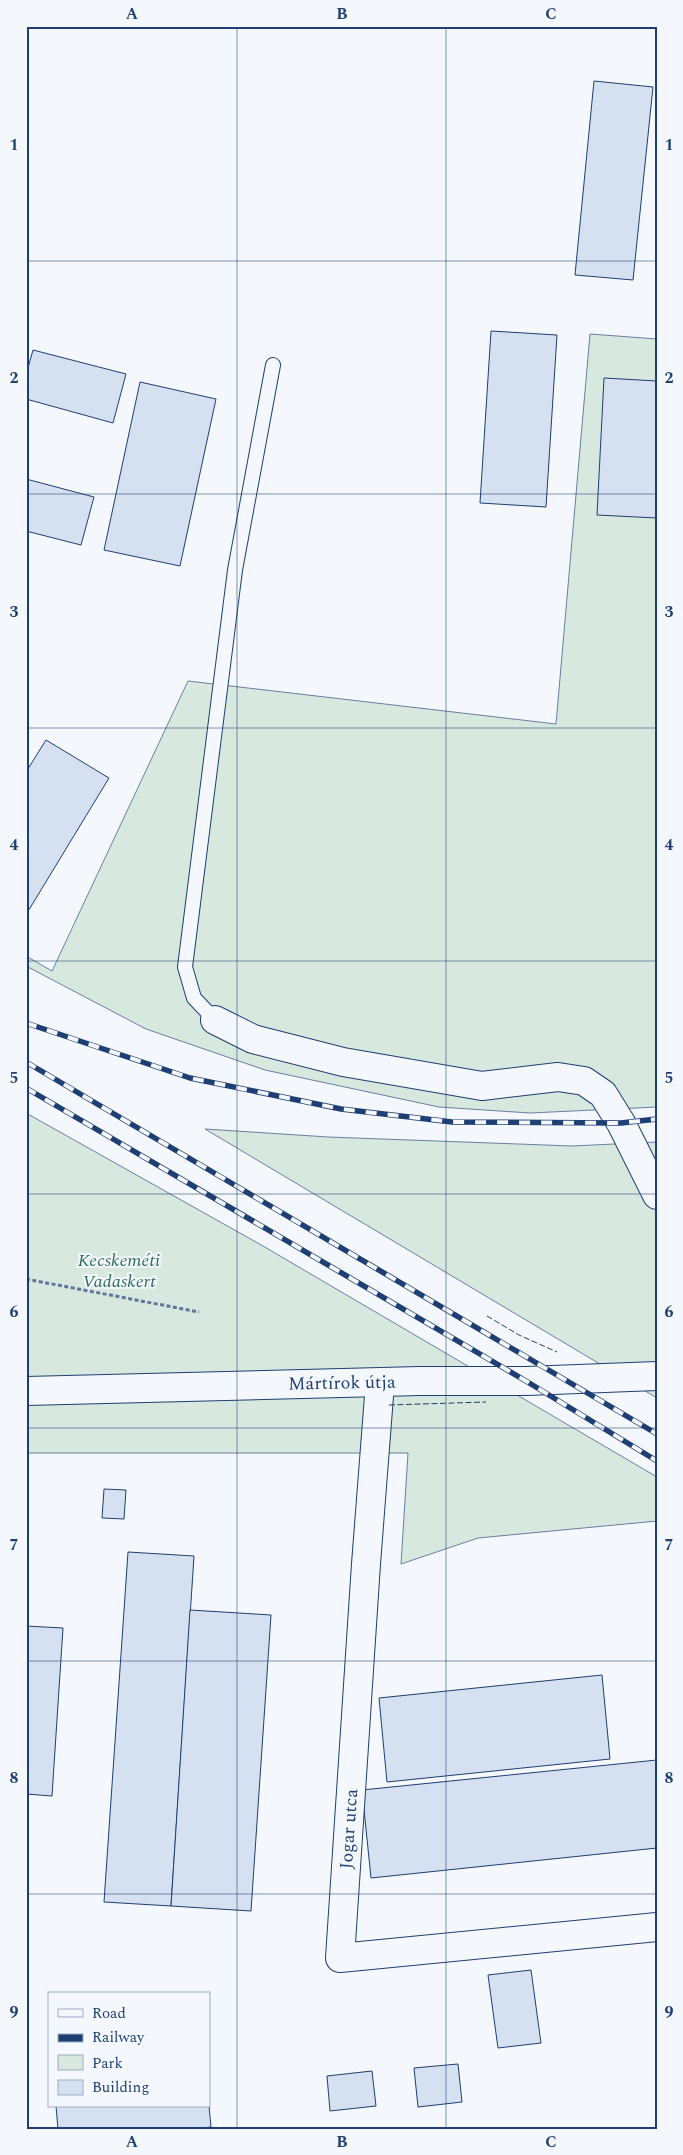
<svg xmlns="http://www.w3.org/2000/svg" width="683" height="2155" viewBox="0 0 683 2155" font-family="Spectral,serif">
	<rect width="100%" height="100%" fill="#f4f7fb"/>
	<g fill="#d7e8df" stroke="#687fa3">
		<path d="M590,334L657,339V1107L530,1113L439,1107L265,1070L146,1029L26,966V956L52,971L188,681L556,724Z"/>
		<path d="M26,1113L263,1246L657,1477V1521L478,1538L401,1564L408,1453H26Z"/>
		<path d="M205,1129L328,1137L572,1146L657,1142V1398Z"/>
	</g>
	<g fill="#d5e0f0" stroke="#1d3f73">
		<path d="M594,81L653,87L633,280L575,275Z"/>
		<path d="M491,331L557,335L546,507L480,503Z"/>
		<path d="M33,350L126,374L113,423L26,399V375Z"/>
		<path d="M604,378L657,381V518L597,515Z"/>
		<path d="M140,382L216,399L180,566L104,550Z"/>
		<path d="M26,479L94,497L81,545L26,531Z"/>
		<path d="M46,740L109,778L27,913L26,772Z"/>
		<path d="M104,1489L126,1490L124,1519L102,1518Z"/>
		<path d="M128,1552L194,1556L171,1906L104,1902Z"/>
		<path d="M190,1610L271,1615L251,1911L171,1906Z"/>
		<path d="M26,1626L63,1628L52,1796L26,1794Z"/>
		<path d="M602,1675L610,1759L387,1782L379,1698Z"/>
		<path d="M657,1760V1848L371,1878L362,1790Z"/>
		<path d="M531,1970L541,2043L498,2048L488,1975Z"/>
		<path d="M458,2064L462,2102L418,2107L414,2068Z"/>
		<path d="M372,2071L376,2106L330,2111L327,2076Z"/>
		<path d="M56,2106H209L211,2127L191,2129H58Z"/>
	</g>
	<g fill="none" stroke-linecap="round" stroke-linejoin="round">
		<defs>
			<path id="service" d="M215,1020L194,998L185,967L235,570L273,365"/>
			<g id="minor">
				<path d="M215,1020L253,1039L343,1062L482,1086L558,1077L584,1081L603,1094L621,1123L657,1195"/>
				<path d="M380,1383L366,1564L340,1958L657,1927"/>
			</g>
			<path id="tertiary" d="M26,1391L420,1381H526L657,1376"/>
		</defs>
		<use href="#service" stroke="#1d3f73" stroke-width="16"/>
		<use href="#minor" stroke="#1d3f73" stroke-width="30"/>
		<use href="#tertiary" stroke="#1d3f73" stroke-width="30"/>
		<path stroke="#5e769c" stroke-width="3" stroke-dasharray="4 2.5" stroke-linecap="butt" d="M26,1279L199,1312"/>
		<use href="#service" stroke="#f4f7fb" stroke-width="14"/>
		<use href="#minor" stroke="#f4f7fb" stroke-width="28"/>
		<use href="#tertiary" stroke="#f4f7fb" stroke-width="28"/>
		<defs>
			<g id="rail">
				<path d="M26,1023L190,1078L341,1109L452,1122L621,1123L657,1119"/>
				<path d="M26,1062L657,1434"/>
				<path d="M26,1088L526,1381L657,1461"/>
			</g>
		</defs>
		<use href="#rail" stroke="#1d3f73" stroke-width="5.5"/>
		<use href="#rail" stroke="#f4f7fb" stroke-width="4" stroke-dasharray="11" stroke-linecap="butt"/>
		<g stroke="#1d3f73" stroke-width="1" stroke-dasharray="6 2.5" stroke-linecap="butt">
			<path d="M487,1316L519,1335L557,1352"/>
			<path d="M389,1405L486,1402"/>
		</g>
	</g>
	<path fill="none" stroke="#1d3f73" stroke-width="1" stroke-opacity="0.55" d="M237,26V2129M446,26V2129M26,261H657M26,494H657M26,728H657M26,961H657M26,1194H657M26,1428H657M26,1661H657M26,1894H657"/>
	<g text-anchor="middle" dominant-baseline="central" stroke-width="4" stroke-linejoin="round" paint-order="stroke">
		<g font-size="18" font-style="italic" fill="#2c6c60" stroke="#f4f7fb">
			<text x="119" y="1260">Kecskeméti<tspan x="119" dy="21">Vadaskert</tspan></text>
		</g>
		<g font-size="18" fill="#1d3f73" stroke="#f4f7fb">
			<text transform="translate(342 1383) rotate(-1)">Mártírok útja</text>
			<text transform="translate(349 1829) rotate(-86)">Jogar utca</text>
		</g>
	</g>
	<rect width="683" height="2155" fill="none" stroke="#f4f7fb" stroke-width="55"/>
	<rect x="48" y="1992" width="162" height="115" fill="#f4f7fb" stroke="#9eadc5"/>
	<rect x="58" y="2009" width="25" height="8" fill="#f4f7fb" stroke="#9eadc5"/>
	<text x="92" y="2018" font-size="15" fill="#1d3f73">Road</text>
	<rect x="58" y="2034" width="25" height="8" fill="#1d3f73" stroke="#9eadc5"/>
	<text x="92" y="2042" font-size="15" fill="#1d3f73">Railway</text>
	<rect x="58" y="2055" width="25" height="15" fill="#d7e8df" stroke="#9eadc5"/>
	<text x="92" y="2068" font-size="15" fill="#1d3f73">Park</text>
	<rect x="58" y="2080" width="25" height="15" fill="#d5e0f0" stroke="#9eadc5"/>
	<text x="92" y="2092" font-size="15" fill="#1d3f73">Building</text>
	<rect x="28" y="28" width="628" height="2100" fill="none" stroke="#1d3f73" stroke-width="2"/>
	<g font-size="16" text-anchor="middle" font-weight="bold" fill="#1d3f73">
		<text x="132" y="19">A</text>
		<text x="342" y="19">B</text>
		<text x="551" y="19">C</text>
		<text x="14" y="150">1</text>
		<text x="669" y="150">1</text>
		<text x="14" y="383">2</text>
		<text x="669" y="383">2</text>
		<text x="14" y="617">3</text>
		<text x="669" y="617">3</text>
		<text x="14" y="850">4</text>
		<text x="669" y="850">4</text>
		<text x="14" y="1083">5</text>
		<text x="669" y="1083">5</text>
		<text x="14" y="1317">6</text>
		<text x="669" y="1317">6</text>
		<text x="14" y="1550">7</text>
		<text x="669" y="1550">7</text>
		<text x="14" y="1783">8</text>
		<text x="669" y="1783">8</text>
		<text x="14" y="2017">9</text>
		<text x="669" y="2017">9</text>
		<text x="132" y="2147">A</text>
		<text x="342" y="2147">B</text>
		<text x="551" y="2147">C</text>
	</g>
</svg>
